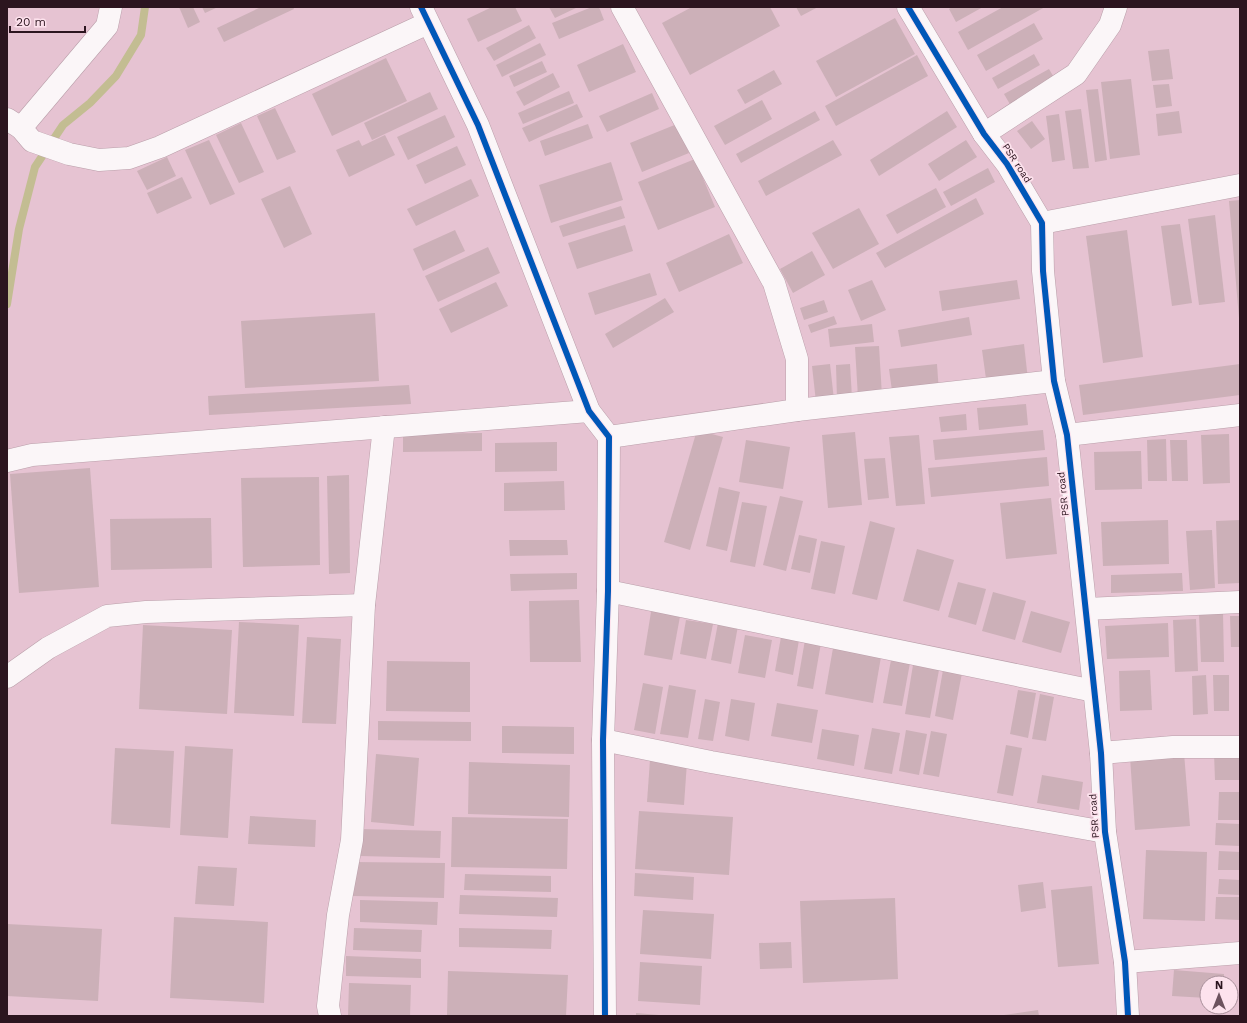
<svg xmlns="http://www.w3.org/2000/svg" width="1247" height="1023" viewBox="0 0 1247 1023" font-family="'Work Sans',sans-serif">
	<rect width="100%" height="100%" fill="#e6c3d2"/>
	<g fill="none" stroke-linecap="round" stroke-linejoin="round">
		<path stroke="#c3bd92" stroke-width="8" d="M7,304L19,229L35,167L63,125L90,103L116,76L141,35L145,7"/>
	</g>
	<g fill="#ccb0b8">
		<path d="M179,7H193L200,22L188,28Z"/>
		<path d="M202,7H218L205,13Z"/>
		<path d="M261,7H293L294,9L224,42L217,28Z"/>
		<path d="M492,7H515L522,21L478,42L467,19Z"/>
		<path d="M549,7H578L555,18Z"/>
		<path d="M592,7H599L604,20L559,39L552,23Z"/>
		<path d="M692,7H770L780,26L690,75L662,23Z"/>
		<path d="M796,7H818L801,16Z"/>
		<path d="M952,7H983L956,22L949,9Z"/>
		<path d="M1003,7H1045L968,50L958,32Z"/>
		<path d="M895,18L915,54L836,97L816,61Z"/>
		<path d="M1034,23L1043,39L986,71L977,55Z"/>
		<path d="M529,25L536,38L494,61L486,48Z"/>
		<path d="M540,43L546,55L502,77L496,65Z"/>
		<path d="M623,44L636,72L589,92L577,65Z"/>
		<path d="M1169,49L1173,79L1152,81L1148,51Z"/>
		<path d="M1034,54L1040,65L998,89L992,78Z"/>
		<path d="M917,55L928,76L836,126L825,106Z"/>
		<path d="M386,58L407,101L332,136L312,94Z"/>
		<path d="M542,61L547,72L514,87L509,76Z"/>
		<path d="M1049,69L1056,81L1011,106L1004,94Z"/>
		<path d="M774,70L782,84L745,104L737,90Z"/>
		<path d="M553,73L560,87L524,106L516,92Z"/>
		<path d="M1131,79L1140,155L1110,159L1101,82Z"/>
		<path d="M1169,84L1172,106L1156,108L1153,85Z"/>
		<path d="M1098,89L1107,160L1095,162L1086,90Z"/>
		<path d="M569,91L574,103L523,124L518,113Z"/>
		<path d="M430,92L438,109L372,140L364,123Z"/>
		<path d="M652,93L659,109L607,132L599,116Z"/>
		<path d="M762,100L772,119L725,145L714,126Z"/>
		<path d="M577,104L583,117L529,142L522,128Z"/>
		<path d="M275,108L296,152L277,160L257,116Z"/>
		<path d="M1081,109L1089,168L1073,169L1065,111Z"/>
		<path d="M815,111L820,120L741,163L736,154Z"/>
		<path d="M947,111L957,127L879,176L870,160Z"/>
		<path d="M1179,111L1182,133L1158,136L1156,114Z"/>
		<path d="M1059,114L1065,160L1052,162L1046,116Z"/>
		<path d="M445,115L455,137L408,160L397,137Z"/>
		<path d="M1032,121L1045,139L1031,149L1017,131Z"/>
		<path d="M241,123L264,172L239,183L216,135Z"/>
		<path d="M588,124L593,138L545,156L540,141Z"/>
		<path d="M677,124L689,153L642,172L630,143Z"/>
		<path d="M385,135L395,155L349,177L336,150L359,140L362,146Z"/>
		<path d="M209,140L235,194L210,205L185,150Z"/>
		<path d="M833,140L842,155L766,196L758,181Z"/>
		<path d="M966,140L977,157L939,181L928,164Z"/>
		<path d="M457,146L466,165L425,184L416,165Z"/>
		<path d="M167,157L176,176L147,190L137,171Z"/>
		<path d="M695,159L715,207L658,230L638,182Z"/>
		<path d="M611,162L623,200L551,223L539,185Z"/>
		<path d="M988,168L995,182L951,206L943,192Z"/>
		<path d="M182,177L192,198L157,214L147,193Z"/>
		<path d="M471,179L479,196L416,226L407,209Z"/>
		<path d="M290,186L312,234L284,248L261,199Z"/>
		<path d="M936,188L946,207L897,234L886,215Z"/>
		<path d="M976,198L984,214L885,268L876,253Z"/>
		<path d="M1240,200V318H1239L1229,201Z"/>
		<path d="M621,206L625,218L563,237L559,226Z"/>
		<path d="M859,208L879,244L833,269L812,233Z"/>
		<path d="M1215,215L1225,302L1199,305L1188,219Z"/>
		<path d="M1180,224L1192,303L1172,306L1161,226Z"/>
		<path d="M625,225L633,251L577,269L568,243Z"/>
		<path d="M455,230L465,251L423,271L413,249Z"/>
		<path d="M1127,230L1143,357L1103,363L1086,236Z"/>
		<path d="M729,234L743,263L679,292L666,263Z"/>
		<path d="M488,247L500,273L438,302L425,276Z"/>
		<path d="M812,251L825,275L793,293L780,269Z"/>
		<path d="M650,273L657,295L595,315L588,293Z"/>
		<path d="M872,280L886,310L861,321L848,290Z"/>
		<path d="M1017,280L1020,299L942,311L939,291Z"/>
		<path d="M496,282L508,306L451,333L439,309Z"/>
		<path d="M665,298L674,312L613,348L605,334Z"/>
		<path d="M824,300L828,312L804,320L800,308Z"/>
		<path d="M375,313L379,381L245,388L241,321Z"/>
		<path d="M834,316L837,324L811,333L808,325Z"/>
		<path d="M969,317L972,335L901,347L898,330Z"/>
		<path d="M872,324L874,342L830,347L828,329Z"/>
		<path d="M1024,344L1028,380L987,386L982,350Z"/>
		<path d="M879,346L882,396L858,398L855,347Z"/>
		<path d="M830,364L834,400L816,402L812,366Z"/>
		<path d="M850,364L852,398L837,399L836,365Z"/>
		<path d="M937,364L939,393L893,398L889,369Z"/>
		<path d="M1240,364V395L1083,415L1079,385Z"/>
		<path d="M409,385L411,404L209,415L208,396Z"/>
		<path d="M1026,404L1028,425L979,430L977,408Z"/>
		<path d="M966,414L967,430L941,432L939,417Z"/>
		<path d="M697,430L723,437L690,550L664,542Z"/>
		<path d="M1043,430L1045,450L935,460L933,440Z"/>
		<path d="M855,432L862,505L828,508L822,435Z"/>
		<path d="M482,433V451L403,452V434Z"/>
		<path d="M1229,434L1230,483L1203,484L1201,435Z"/>
		<path d="M919,435L925,504L896,506L889,437Z"/>
		<path d="M1166,439L1167,481H1148L1147,440Z"/>
		<path d="M746,440L790,447L783,489L739,482Z"/>
		<path d="M1170,440H1187L1188,481H1172Z"/>
		<path d="M557,442V471L495,472V443Z"/>
		<path d="M1141,451L1142,489L1095,490L1094,452Z"/>
		<path d="M1047,457L1049,486L931,497L928,468Z"/>
		<path d="M885,458L889,498L868,500L864,459Z"/>
		<path d="M90,468L99,587L19,593L10,474Z"/>
		<path d="M349,475L350,573L329,574L327,476Z"/>
		<path d="M319,477L320,565L243,567L241,478Z"/>
		<path d="M564,481L565,510L504,511V483Z"/>
		<path d="M719,487L740,492L727,551L706,546Z"/>
		<path d="M780,496L803,501L786,571L763,565Z"/>
		<path d="M1051,498L1057,554L1006,559L1000,503Z"/>
		<path d="M742,502L767,506L755,567L730,562Z"/>
		<path d="M211,518L212,568L111,570L110,519Z"/>
		<path d="M1168,520L1169,564L1103,566L1101,522Z"/>
		<path d="M1240,520V583L1218,584L1216,521Z"/>
		<path d="M870,521L895,528L877,600L852,594Z"/>
		<path d="M1212,530L1215,588L1190,590L1186,531Z"/>
		<path d="M799,535L817,539L810,573L791,569Z"/>
		<path d="M509,540H567L568,555L510,556Z"/>
		<path d="M821,541L845,546L835,594L811,589Z"/>
		<path d="M917,549L954,560L939,611L903,601Z"/>
		<path d="M577,573V589L511,591L510,574Z"/>
		<path d="M1182,573L1183,591L1111,593V575Z"/>
		<path d="M958,582L986,589L976,625L948,617Z"/>
		<path d="M993,592L1026,601L1015,640L982,631Z"/>
		<path d="M579,600L581,662H530L529,601Z"/>
		<path d="M652,606L681,611L672,660L644,655Z"/>
		<path d="M1031,611L1070,622L1061,653L1022,642Z"/>
		<path d="M1223,613L1224,662H1201L1199,614Z"/>
		<path d="M1230,616H1240V647H1231Z"/>
		<path d="M1196,619L1198,671L1175,672L1173,620Z"/>
		<path d="M686,620L713,624L706,659L680,654Z"/>
		<path d="M239,622L299,625L294,716L234,713Z"/>
		<path d="M718,623L738,626L731,664L711,660Z"/>
		<path d="M1168,623L1169,657L1107,659L1105,626Z"/>
		<path d="M143,625L232,630L227,714L139,709Z"/>
		<path d="M745,635L772,640L765,678L738,673Z"/>
		<path d="M307,637L341,639L336,724L302,723Z"/>
		<path d="M781,637L799,640L793,675L775,671Z"/>
		<path d="M805,640L821,643L813,689L797,686Z"/>
		<path d="M833,648L881,657L873,703L825,694Z"/>
		<path d="M891,660L910,663L902,706L883,703Z"/>
		<path d="M387,661L470,662V712L386,711Z"/>
		<path d="M913,665L939,670L930,718L905,714Z"/>
		<path d="M943,670L962,673L953,720L935,716Z"/>
		<path d="M1150,670L1152,710L1120,711L1119,671Z"/>
		<path d="M1206,675L1208,714L1193,715L1192,676Z"/>
		<path d="M1213,675H1229V711H1214Z"/>
		<path d="M643,683L663,687L655,734L634,730Z"/>
		<path d="M669,685L696,690L688,738L660,734Z"/>
		<path d="M1018,690L1036,693L1028,738L1010,734Z"/>
		<path d="M1040,694L1054,697L1046,741L1032,739Z"/>
		<path d="M705,699L720,702L713,741L698,739Z"/>
		<path d="M731,699L755,703L749,741L725,736Z"/>
		<path d="M777,703L818,710L812,743L771,736Z"/>
		<path d="M378,721L471,722V741L378,740Z"/>
		<path d="M502,726L574,727V754L502,753Z"/>
		<path d="M872,728L900,733L892,774L864,769Z"/>
		<path d="M822,729L859,735L854,766L817,759Z"/>
		<path d="M906,730L927,734L919,775L899,771Z"/>
		<path d="M931,731L947,734L939,777L923,774Z"/>
		<path d="M1006,745L1022,748L1013,796L997,793Z"/>
		<path d="M185,746L233,749L228,838L180,835Z"/>
		<path d="M115,748L174,751L170,828L111,824Z"/>
		<path d="M1240,752V780H1215L1214,753Z"/>
		<path d="M1184,753L1190,826L1135,830L1130,757Z"/>
		<path d="M376,754L419,758L414,826L371,822Z"/>
		<path d="M650,760L687,762L684,805L647,802Z"/>
		<path d="M469,762L570,765L569,817L468,814Z"/>
		<path d="M1042,775L1083,782L1079,810L1037,803Z"/>
		<path d="M1219,792H1240V820H1218Z"/>
		<path d="M639,811L733,817L729,875L635,869Z"/>
		<path d="M250,816L316,820L315,847L248,844Z"/>
		<path d="M452,817L568,819L567,869L451,867Z"/>
		<path d="M1216,823L1240,824V846L1215,845Z"/>
		<path d="M360,829L441,831L440,858L360,856Z"/>
		<path d="M1146,850L1207,852L1205,921L1143,919Z"/>
		<path d="M1219,851L1240,852V870H1218Z"/>
		<path d="M354,862L445,863L444,898L353,896Z"/>
		<path d="M198,866L237,868L234,906L195,904Z"/>
		<path d="M635,873L694,877L693,900L634,896Z"/>
		<path d="M465,874L551,876V892L464,890Z"/>
		<path d="M1219,879L1240,880V895L1218,894Z"/>
		<path d="M1043,882L1046,908L1021,912L1018,885Z"/>
		<path d="M1092,886L1099,964L1058,967L1051,890Z"/>
		<path d="M460,895L558,898L557,917L459,914Z"/>
		<path d="M1216,897H1240V920L1215,919Z"/>
		<path d="M895,898L898,979L803,983L800,901Z"/>
		<path d="M360,900L438,902L437,925L360,922Z"/>
		<path d="M643,910L714,914L711,959L640,954Z"/>
		<path d="M174,917L268,922L264,1003L170,998Z"/>
		<path d="M7,924L102,929L98,1001L7,996Z"/>
		<path d="M354,928L422,930L421,952L353,950Z"/>
		<path d="M459,928L552,930L551,949L459,947Z"/>
		<path d="M791,942L792,968L760,969L759,943Z"/>
		<path d="M346,956L421,959V978L346,976Z"/>
		<path d="M640,962L702,966L700,1005L638,1001Z"/>
		<path d="M1174,970L1224,974V983H1207V998L1172,996Z"/>
		<path d="M448,971L568,975L566,1016L447,1015Z"/>
		<path d="M349,983L411,985L410,1016L348,1015Z"/>
		<path d="M1038,1010L1039,1016H1004V1015Z"/>
		<path d="M636,1013L659,1015V1016H636Z"/>
	</g>
	<g fill="none" stroke-linecap="round" stroke-linejoin="round">
		<defs>
			<g id="minor">
				<path d="M421,7L478,125L589,411L609,437L608,591L603,740L605,1016"/>
				<path d="M622,7L774,283L797,359V410"/>
				<path d="M908,7L984,134L1007,164L1042,223L1043,271L1054,381L1067,435L1101,753L1105,832L1125,962L1128,1016"/>
				<path d="M7,119L21,128L32,141L69,154L99,160L129,158L160,147L428,23"/>
				<path d="M21,128L107,26L111,7"/>
				<path d="M984,134L1076,74L1110,25L1116,7"/>
				<path d="M1042,223L1240,185"/>
				<path d="M1067,435L1240,415"/>
				<path d="M609,437L797,410L1054,381"/>
				<path d="M7,461L32,455L589,411"/>
				<path d="M608,591L1094,691"/>
				<path d="M1086,609L1240,602"/>
				<path d="M7,677L48,648L107,616L146,612L364,605"/>
				<path d="M603,740L711,762L1105,832"/>
				<path d="M1101,753L1173,747H1240"/>
				<path d="M1125,962L1240,953"/>
				<path d="M330,1016L328,1006L338,915L352,840L364,605L384,427"/>
			</g>
		</defs>
		<use href="#minor" stroke="#ba9faa" stroke-width="23"/>
		<use href="#minor" stroke="#fbf6f8" stroke-width="22"/>
		<defs>
			<g id="cycleway">
				<path d="M421,7L478,125L589,411L609,437L608,591L603,740L605,1016"/>
				<path d="M908,7L984,134L1007,164L1042,223L1043,271L1054,381L1067,435L1101,753L1105,832L1125,962L1128,1016"/>
			</g>
		</defs>
		<use href="#cycleway" stroke="#fde2ed" stroke-width="8"/>
		<use href="#cycleway" stroke="#0057b8" stroke-width="6"/>
	</g>
	<g text-anchor="middle" dominant-baseline="central" stroke-width="3.5" stroke-linejoin="round" paint-order="stroke">
		<g font-size="10" fill="#2c151f" stroke="#fde2ed">
			<text transform="translate(1017 163) rotate(57)">PSR road</text>
			<text transform="translate(1063 494) rotate(-96)">PSR road</text>
			<text transform="translate(1094 816) rotate(-94)">PSR road</text>
		</g>
	</g>
	<rect width="1247" height="1023" fill="none" stroke="#2c151f" stroke-width="16"/>
	<g transform="translate(1219 995)"><circle r="19" fill="#fde2ed" stroke="#a9909b"/>
	<path d="M0-3L7 15L0 10L-7 15Z" fill="#6d525e"/>
	<text y="-6" font-size="11" font-weight="bold" text-anchor="middle" fill="#2c151f">N</text>
	</g>
	<path d="M10 26v6h75v-6" fill="none" stroke="#2c151f" stroke-width="2"/>
	<text x="16" y="26" font-size="12" fill="#2c151f" stroke="#fde2ed" stroke-width="3" paint-order="stroke">20 m</text>
</svg>
